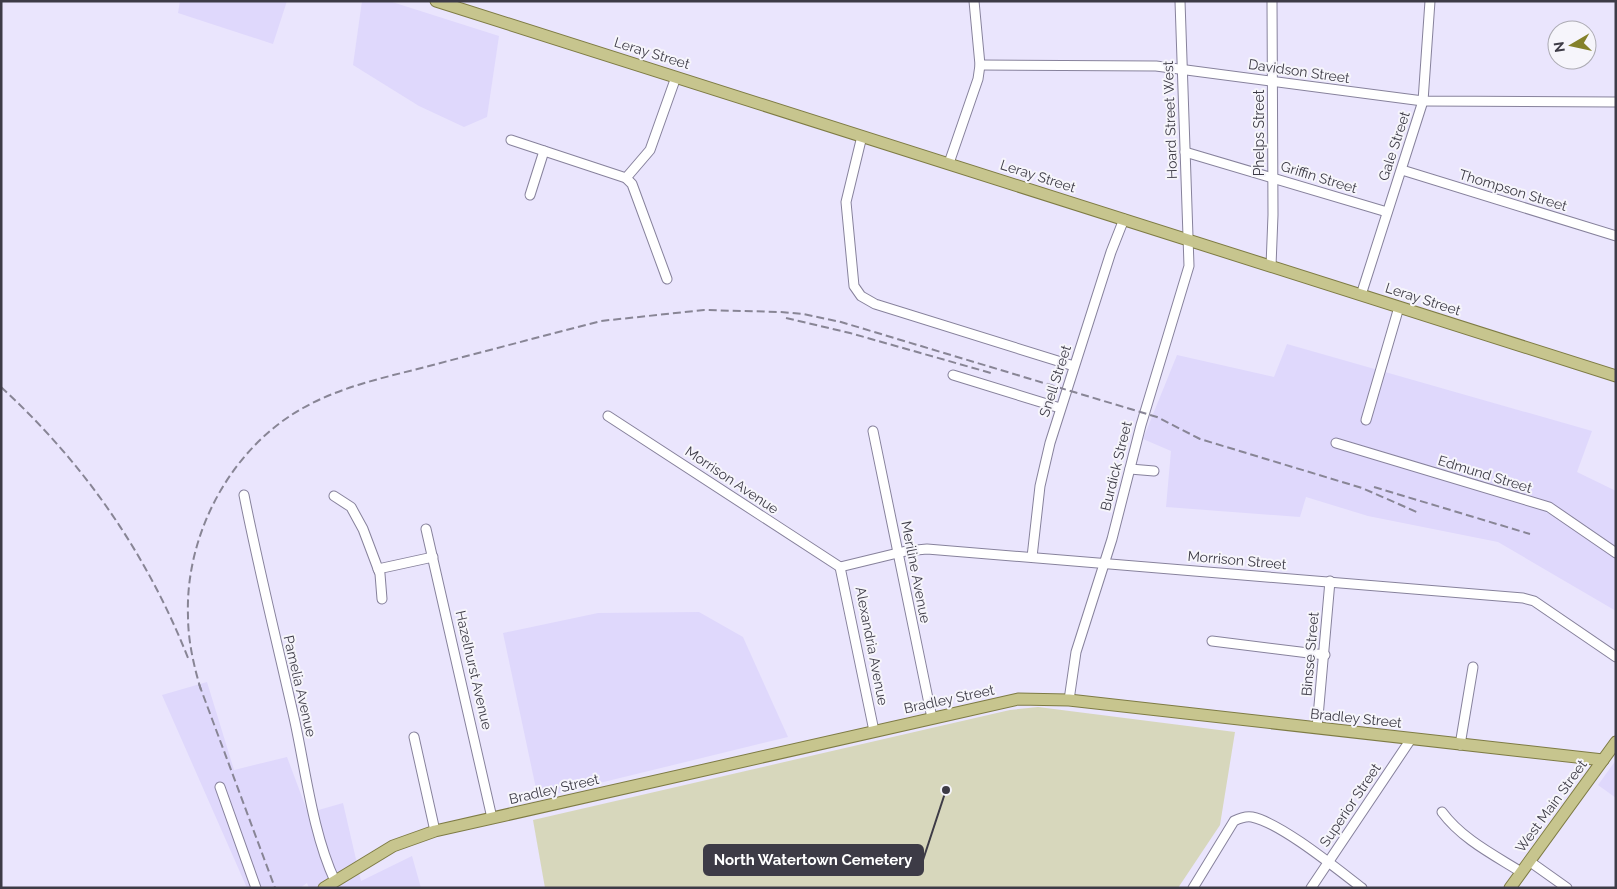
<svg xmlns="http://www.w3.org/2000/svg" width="1617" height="889" viewBox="0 0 1617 889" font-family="Raleway,sans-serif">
	<rect width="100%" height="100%" fill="#eae5fd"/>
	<g fill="#dfd8fc">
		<path d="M180,1H287L273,44L178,13Z"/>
		<path d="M362,1H389L499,36L487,117L464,127L419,106L353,65Z"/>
		<path d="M1287,344L1592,431L1577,472L1616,491V611L1498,542L1368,516L1306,497L1300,517L1166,507L1171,451L1143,439L1177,355L1274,377Z"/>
		<path d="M699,612L743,637L788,737L538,798L503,633L598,613Z"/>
		<path d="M207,682L234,770L287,757L308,813L343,803L361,881L412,856L421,888H309L307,883L300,888H247L162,695Z"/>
		<path d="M1616,760V798L1598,785Z"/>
	</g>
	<path fill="#d7d7bc" d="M1038,707L1235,732L1220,825L1178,888H545L533,820L936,727L1010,710Z"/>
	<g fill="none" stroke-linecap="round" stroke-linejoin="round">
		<defs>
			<g id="minor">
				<path d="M980,65L1156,66L1423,101L1616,102"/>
				<path d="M862,136L846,202L854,286L861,296L875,304L1074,366"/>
				<path d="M511,140L626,178L632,184L667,279"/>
				<path d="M1185,152L1387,212"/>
				<path d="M949,163L978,79L980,65L974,1"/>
				<path d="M1402,170L1616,236"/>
				<path d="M626,178L650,150L676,77"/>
				<path d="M530,195L544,151"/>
				<path d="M1271,266L1273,215L1272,1"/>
				<path d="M1361,295L1423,101L1430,1"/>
				<path d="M953,375L1060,408"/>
				<path d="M608,416L840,567"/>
				<path d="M1366,420L1399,307"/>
				<path d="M873,431L932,718"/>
				<path d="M1336,443L1549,507L1616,553"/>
				<path d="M1130,469L1154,471"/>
				<path d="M244,495C259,571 278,646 295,722C306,773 313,834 335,881"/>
				<path d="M334,496L351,507L363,529L380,574L382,599"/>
				<path d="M426,529L492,818"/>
				<path d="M1032,557L1040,486L1050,443L1111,252L1124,219"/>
				<path d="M840,567L906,551L927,549L1523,598L1534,601L1616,657"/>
				<path d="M840,567L874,731"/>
				<path d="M378,569L433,557"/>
				<path d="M1212,641L1325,655"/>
				<path d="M1069,700L1076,652L1112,539L1141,425L1189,266L1180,1"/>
				<path d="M1317,728L1330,581"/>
				<path d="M414,737L435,831"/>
				<path d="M1460,745L1473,667"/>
				<path d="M220,787L256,888"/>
				<path d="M1442,812C1462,839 1494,855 1521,872"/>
				<path d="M1529,861L1567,888"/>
				<path d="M1193,888L1234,821C1240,818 1246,816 1252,817C1281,823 1337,869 1362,888"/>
				<path d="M1311,888L1411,739"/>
			</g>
			<g id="major">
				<path d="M436,1L1616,376"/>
				<path d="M324,888L393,846L435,831L1018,699L1069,700L1603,760"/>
				<path d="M1510,888L1616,742"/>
			</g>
		</defs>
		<use href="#minor" stroke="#87829c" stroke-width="11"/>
		<use href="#major" stroke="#7e7b44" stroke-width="13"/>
		<use href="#minor" stroke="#fff" stroke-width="9"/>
		<use href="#major" stroke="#c7c58e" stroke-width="11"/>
		<g stroke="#888595" stroke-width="2" stroke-dasharray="8 4" stroke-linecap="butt">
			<path d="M786,318L850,333L991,373"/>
			<path d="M1,387C84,463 147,554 188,658"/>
			<path d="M1374,487L1530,534"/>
			<path d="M199,684L275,888"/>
			<path d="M201,690C194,667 188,641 188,616C185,534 231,448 303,408C342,386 387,377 429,366C486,351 543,336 601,321L704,310L781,312L803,314L841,322L1157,417L1200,439L1362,488L1419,513"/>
		</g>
	</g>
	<g text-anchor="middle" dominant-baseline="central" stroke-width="4" stroke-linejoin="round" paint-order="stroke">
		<g font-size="14" fill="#3d3b46" stroke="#f6f5fb">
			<text transform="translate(652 53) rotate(17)">Leray Street</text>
			<text transform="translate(1299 71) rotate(8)">Davidson Street</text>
			<text transform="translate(1170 120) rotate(-92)">Hoard Street West</text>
			<text transform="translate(1259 133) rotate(-90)">Phelps Street</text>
			<text transform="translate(1394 146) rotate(-72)">Gale Street</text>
			<text transform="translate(1038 176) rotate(18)">Leray Street</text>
			<text transform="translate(1319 177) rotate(17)">Griffin Street</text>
			<text transform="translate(1513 190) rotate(17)">Thompson Street</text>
			<text transform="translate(1423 299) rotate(18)">Leray Street</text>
			<text transform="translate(1055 381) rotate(-72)">Snell Street</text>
			<text transform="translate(1116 466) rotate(-76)">Burdick Street</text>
			<text transform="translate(1485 474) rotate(17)">Edmund Street</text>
			<text transform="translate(732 480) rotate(34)">Morrison Avenue</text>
			<text transform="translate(1237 560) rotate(5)">Morrison Street</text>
			<text transform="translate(916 572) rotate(79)">Meriline Avenue</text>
			<text transform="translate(872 646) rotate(79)">Alexandria Avenue</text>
			<text transform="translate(1310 654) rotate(-85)">Binsse Street</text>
			<text transform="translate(474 670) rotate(77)">Hazelhurst Avenue</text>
			<text transform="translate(300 686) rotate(77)">Pamelia Avenue</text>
			<text transform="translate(949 699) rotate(-12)">Bradley Street</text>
			<text transform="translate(1356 718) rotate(6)">Bradley Street</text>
			<text transform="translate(554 789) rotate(-13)">Bradley Street</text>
			<text transform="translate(1350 805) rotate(-56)">Superior Street</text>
			<text transform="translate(1551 806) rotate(-54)">West Main Street</text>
		</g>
	</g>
	<path fill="none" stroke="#3d3b46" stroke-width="2" d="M946 790L923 860"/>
	<circle fill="#3d3b46" stroke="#f6f5fb" stroke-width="2" cx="946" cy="790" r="5"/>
	<rect fill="#3d3b46" stroke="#3d3b46" stroke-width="2" x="704" y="845" width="219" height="30" rx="5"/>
	<g font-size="15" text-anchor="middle" font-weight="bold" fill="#fff">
		<text x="813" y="865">North Watertown Cemetery</text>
	</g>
	<rect width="1617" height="889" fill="none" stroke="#3d3b46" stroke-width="5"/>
	<g transform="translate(1572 45) rotate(261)"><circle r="24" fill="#f6f5fb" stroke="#acabb3"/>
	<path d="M0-4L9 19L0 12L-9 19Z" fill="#84812a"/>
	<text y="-8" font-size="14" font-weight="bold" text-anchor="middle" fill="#3d3b46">N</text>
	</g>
</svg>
